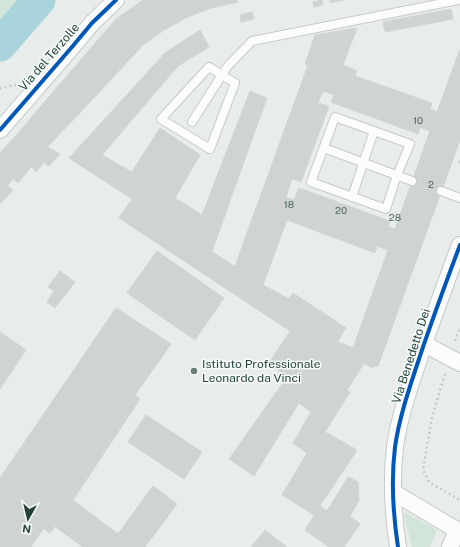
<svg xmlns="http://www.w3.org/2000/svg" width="460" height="547" viewBox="0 0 460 547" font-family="'Public Sans',sans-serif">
	<rect width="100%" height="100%" fill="#e8edeb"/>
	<g fill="#d1e6d8">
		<path d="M0,0H37L0,39Z"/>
		<path d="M406,513L435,529L436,533L430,547H412L404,515Z"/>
	</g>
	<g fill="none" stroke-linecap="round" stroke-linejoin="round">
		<path stroke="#a9d4db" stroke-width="33" d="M0,45L39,0"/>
	</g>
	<g fill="#cfd4d2" stroke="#d1d6d4" fill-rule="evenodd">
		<path d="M143,0H144L164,30L143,45L116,19Z"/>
		<path d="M144,0H181L188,17L164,30Z"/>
		<path d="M181,0H209L211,8L188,17Z"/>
		<path d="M209,0H237L238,2L211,8Z"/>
		<path d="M320,0H322L323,5L314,7L313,2Z"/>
		<path d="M330,0H345L330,3Z"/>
		<path d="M451,9L453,19L385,32L383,22Z"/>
		<path d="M252,12L254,19L241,22L240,15Z"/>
		<path d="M116,19L143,45L78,115L52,93Z"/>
		<path d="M357,28L343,65L357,71L355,76L432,103L430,109L437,112L460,49V140L378,366H374L372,368L364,363L365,355L353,348L388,250L377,246L375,253L287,220L263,285L235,266L308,65L305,64L315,35ZM323,91L334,95L331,102L418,134L420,127L430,131L395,229L388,227L390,221L299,188L294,200L286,197L292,179L301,182L329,106L318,103Z"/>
		<path d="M200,30L209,47L178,66L102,155L132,172L160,128L200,155L175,198L202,215L250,91L267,98L212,251L69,158L165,53Z"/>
		<path d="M52,93L78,115L48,146L20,131Z"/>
		<path d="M20,131L60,154L49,166L44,162L36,172L31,167L18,183L13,179L8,185L0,179V153Z"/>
		<path d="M0,179L13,190L0,204Z"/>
		<path d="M132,199L263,285L289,299L302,308L290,331L119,218Z"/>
		<path d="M157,251L224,298L195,340L127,293Z"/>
		<path d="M60,271L75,282L55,308L47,302L54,291L48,287Z"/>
		<path d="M293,293L346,328L342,334L289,299Z"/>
		<path d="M116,308L171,344L135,395L140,399L73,500L50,533L0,500V478Z"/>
		<path d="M302,308L342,334L338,342L353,348L365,355L364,363L347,390L350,392L325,432L357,450L314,515L282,495L307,453L293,443L311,412L299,403L254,476L229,459L287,377L269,363L290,331Z"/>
		<path d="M0,332L26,350L0,389Z"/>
		<path d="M146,415L202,452L184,479L128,442Z"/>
		<path d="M348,477L358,482L359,501L350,516L360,524L344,547H329L305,530L320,506L327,511Z"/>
		<path d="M153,486L177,504L145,547H83L54,526L73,500L118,534Z"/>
		<path d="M0,500L43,529L31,547H0Z"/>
		<path d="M265,530L287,547H251Z"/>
	</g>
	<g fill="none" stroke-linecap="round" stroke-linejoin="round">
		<defs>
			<g id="lane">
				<path d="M209,67L235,83L210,149L161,119Z"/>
				<path d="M335,117L410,144L397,175L386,209L311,182Z"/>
				<path d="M192,122L227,67L252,41L458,0"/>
				<path d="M324,148L412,181"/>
				<path d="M441,191L460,198"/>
				<path d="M352,197L374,131"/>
			</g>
			<g id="street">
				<path d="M0,130L72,47L92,23L116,0"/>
				<path d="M424,344L460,363"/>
				<path d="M393,492L460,532"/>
				<path d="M398,547C393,514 391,480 395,447C399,419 408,392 417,365C430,325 445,285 460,245"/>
				<path d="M450,547L457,530"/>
			</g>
		</defs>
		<use href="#lane" stroke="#c5cac8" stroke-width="10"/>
		<use href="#street" stroke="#c5cac8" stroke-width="18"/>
		<g stroke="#c3ccca" stroke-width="2.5" stroke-dasharray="2 3" stroke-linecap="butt">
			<path d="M0,89L1,88L16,85"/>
			<path d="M458,162H460"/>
			<path d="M455,341L460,328"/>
			<path d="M445,374L432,417L423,470L429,482L460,500"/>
		</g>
		<use href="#lane" stroke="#fcfcfc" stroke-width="8"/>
		<use href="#street" stroke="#fcfcfc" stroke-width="16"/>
		<defs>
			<g id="cycleway">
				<path d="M0,130L72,47L92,23L116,0"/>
				<path d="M398,547C393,514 391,480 395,447C399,419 408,392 417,365C430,325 445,285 460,245"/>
			</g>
		</defs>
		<use href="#cycleway" stroke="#f7fbf9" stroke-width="6"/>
		<use href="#cycleway" stroke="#0057b8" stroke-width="4"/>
	</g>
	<circle fill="#697e78" stroke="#f7fbf9" stroke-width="1.5" cx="194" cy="371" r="4"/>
	<g text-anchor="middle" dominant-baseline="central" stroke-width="3" stroke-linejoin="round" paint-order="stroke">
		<g font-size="10" fill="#506761">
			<text x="418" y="120">10</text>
			<text x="431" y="184">2</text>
			<text x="289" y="204">18</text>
			<text x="341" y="210">20</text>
			<text x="395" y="217">28</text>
		</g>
		<g font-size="12" fill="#24423a" stroke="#f7fbf9">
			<text transform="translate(49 57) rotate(-49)">Via del Terzolle</text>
			<text transform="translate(411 356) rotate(-72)">Via Benedetto Dei</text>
		</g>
		<g font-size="12" fill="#24423a" stroke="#f7fbf9" text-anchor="start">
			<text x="202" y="364">Istituto Professionale<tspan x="202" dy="14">Leonardo da Vinci</tspan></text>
		</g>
	</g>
	<g transform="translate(28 519) rotate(188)" stroke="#f7fbf9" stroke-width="3" paint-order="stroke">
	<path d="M0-3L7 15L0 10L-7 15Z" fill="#24423a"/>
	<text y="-6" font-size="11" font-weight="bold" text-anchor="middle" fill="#24423a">N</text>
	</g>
</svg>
